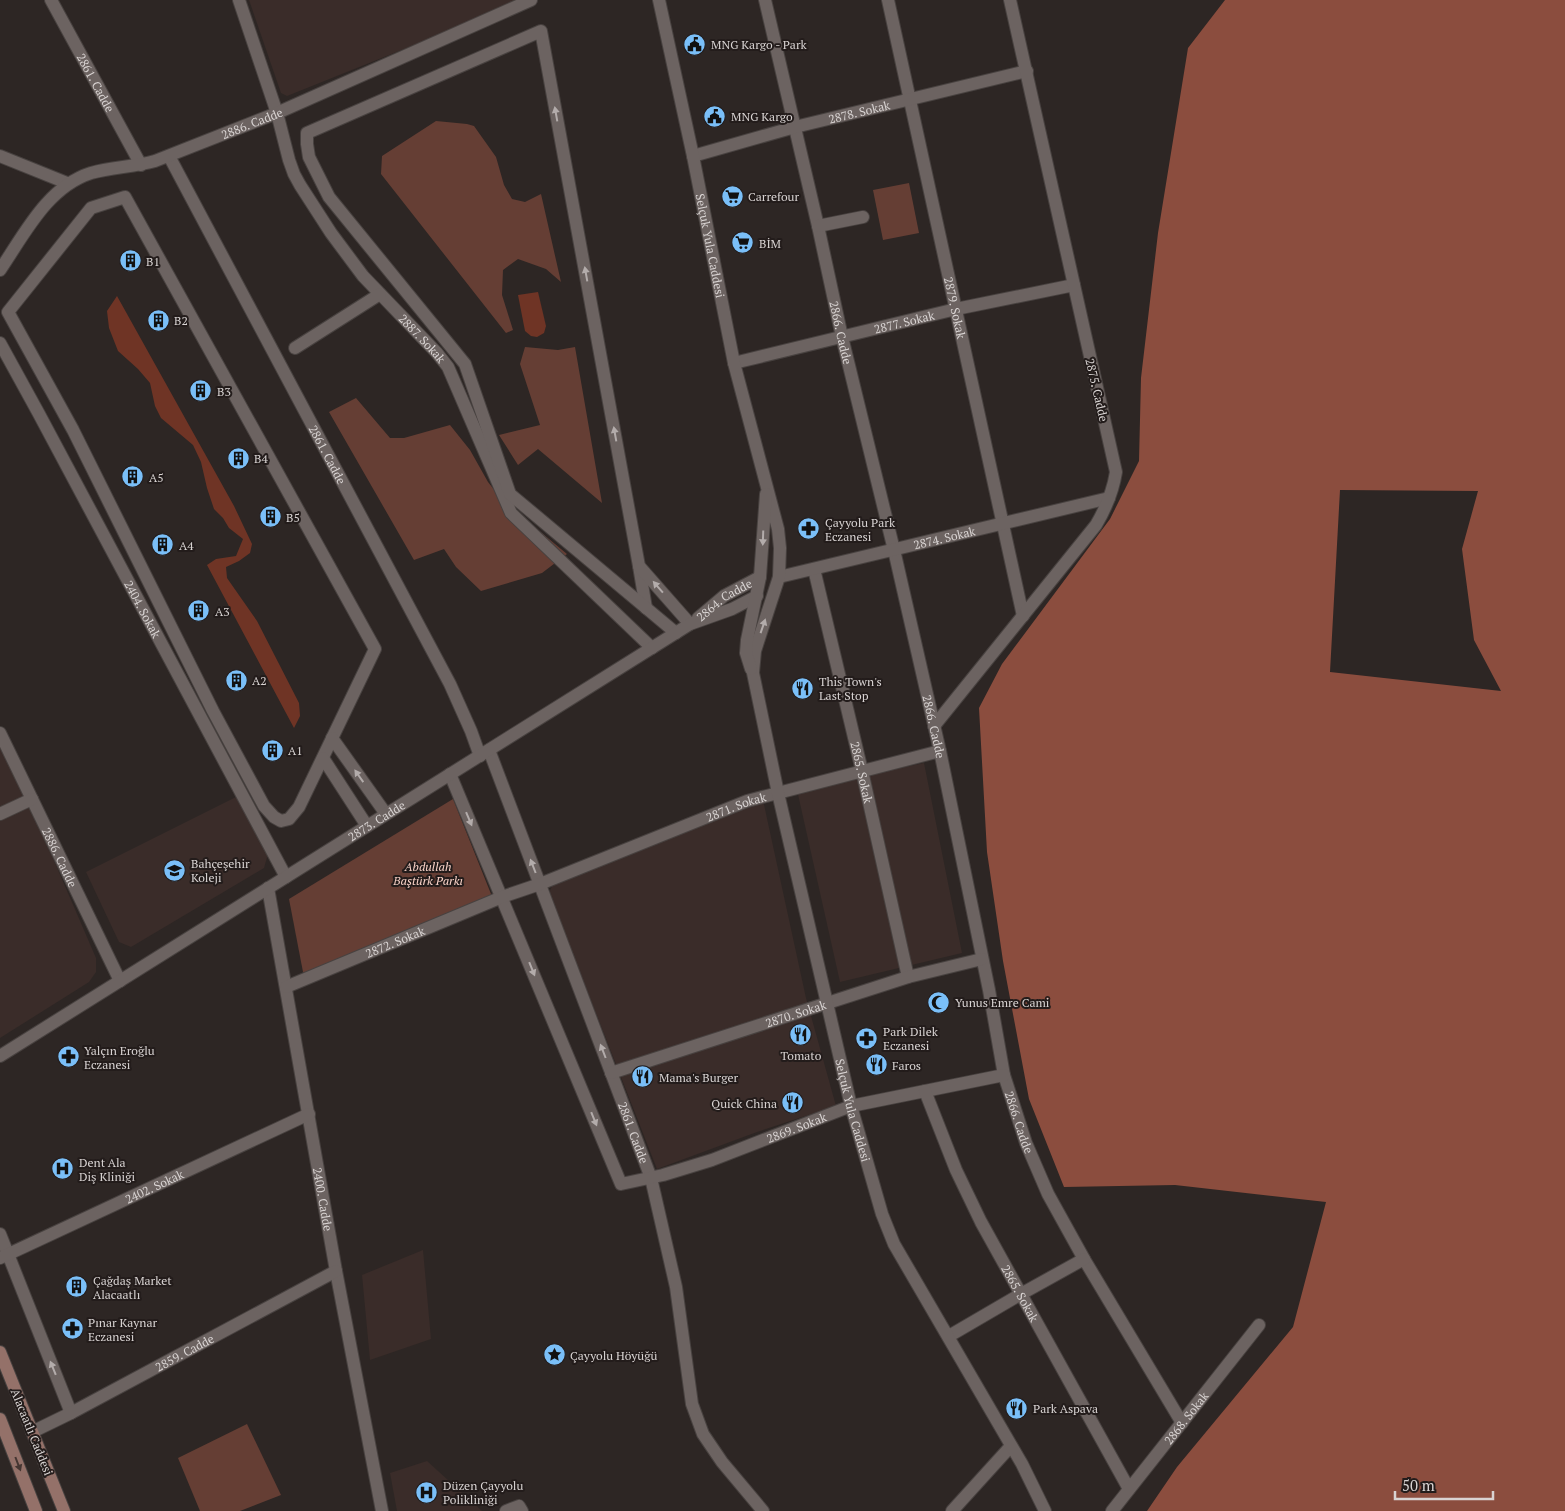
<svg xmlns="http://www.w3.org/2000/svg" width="1565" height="1511" viewBox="0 0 1565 1511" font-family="'PT Serif',serif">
	<rect width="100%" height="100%" fill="#2d2624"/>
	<g fill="#3a2c29">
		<path d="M249,0H516L434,37L287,96L281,93Z"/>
		<path d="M0,745L52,856L96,958V972L89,982L0,1038Z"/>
		<path d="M924,763L962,953L840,982L797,790Z"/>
		<path d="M236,797L268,854L264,868L131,947L119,942L86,872Z"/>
		<path d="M763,800L806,998L836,1106L757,1132L657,1169L549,893L555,879Z"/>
		<path d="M423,1250L431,1339L370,1360L362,1275Z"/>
		<path d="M427,1461L482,1511H397L390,1473Z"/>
	</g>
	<g fill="#653e34">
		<path d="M436,121L467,124L474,126L496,157L504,185L512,199L525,202L541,194L561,282L546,269L518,259L503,270L502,295L513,330L506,333L381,174L382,156Z"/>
		<path d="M909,183L919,233L883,240L873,190Z"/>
		<path d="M525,347L558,350L575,347L602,503L538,449L518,465L499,435L540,425L520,364Z"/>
		<path d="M356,398L390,438H404L450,425L470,450L488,482L507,506L519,514L567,554L542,573L481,591L456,567L444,549L414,560L329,412Z"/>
		<path d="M453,799L493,899L314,976L303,972L289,899Z"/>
		<path d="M247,1424L281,1495L240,1511H200L178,1458Z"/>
	</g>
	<path fill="#8b4d3e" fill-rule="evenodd" d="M1225,0H1565V1511H1147L1177,1467L1293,1327L1326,1202L1175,1185L1064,1187L1029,1099L1003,961L987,852L979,708L1002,664L1110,519L1139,461L1141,378L1158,233L1188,48ZM1340,490L1478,491L1462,549L1474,640L1501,691L1330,672Z"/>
	<g fill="#6f3425">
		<path d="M538,292L546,326L544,333L537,337L531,336L525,331L518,295Z"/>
		<path d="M117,296L234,506L252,544L250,553L239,561L226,567L227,578L257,621L299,703L300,716L294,728L207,565L216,559L236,556L243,539L229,528L223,518L214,509L207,488L201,462L193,445L161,418L155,406L150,383L138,369L118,351L109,328L107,311Z"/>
	</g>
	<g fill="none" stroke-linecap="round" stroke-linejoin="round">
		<defs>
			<g id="minor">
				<path id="s1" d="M51,0L141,165"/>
				<path id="s2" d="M239,0L277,113L289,160L294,174L300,185L331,233L363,276L437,353L448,367L511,513L652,648"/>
				<path id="s3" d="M765,0L818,226L842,337L894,550L940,751L989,990L1004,1075L1026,1143L1048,1194L1084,1259L1182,1423"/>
				<path id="s4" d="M888,0L1023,616"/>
				<path d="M0,156L67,183"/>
				<path id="s5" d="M169,156L450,684L471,731L480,756"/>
				<path id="s6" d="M693,156L795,127L1027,71"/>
				<path d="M125,197L375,649L299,807L289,819L281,821L274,817L264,806L213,711L73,430L8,312L91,208Z"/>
				<path d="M818,226L863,217"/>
				<path id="s7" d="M0,270C24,235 47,187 91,173C112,167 134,167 155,161L277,113L531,0"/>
				<path id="s8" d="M0,343L39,414L286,877"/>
				<path d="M295,348L380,294"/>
				<path id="s9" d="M734,363L956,309L1074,285"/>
				<path d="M639,566L646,608"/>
				<path id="s10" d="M814,569L862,771L908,977"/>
				<path id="s11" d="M779,577L1109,498"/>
				<path id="s12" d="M698,618L724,596L760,577"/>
				<path d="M676,633L510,494L465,364L329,197L309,157L307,144V133L541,31L639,566L690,624"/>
				<path d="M934,726L1096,525C1106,508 1113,491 1116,472L1010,0"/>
				<path id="s13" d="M0,733L120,981"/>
				<path d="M332,738L386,814"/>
				<path id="s14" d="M489,750L651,1178L676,1287L692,1404L703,1434L722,1462L763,1511"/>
				<path d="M323,758L367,826"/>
				<path id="s15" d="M450,774L621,1184L663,1175L712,1160L851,1106L1004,1075"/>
				<path d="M0,814L32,799"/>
				<path id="s16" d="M268,888L336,1271L382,1511"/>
				<path id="s17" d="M286,987L502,897L540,884L747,801L940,751"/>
				<path id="s18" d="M0,1056L690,624L732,609L757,596"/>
				<path id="s19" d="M611,1073L908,977L982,959"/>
				<path id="s20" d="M925,1091L956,1170L981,1222L1129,1489"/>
				<path d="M0,1234L71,1413"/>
				<path id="s21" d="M0,1258L309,1114"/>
				<path d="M949,1336L1021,1294L1084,1259"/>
				<path id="s22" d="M32,1432L71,1413L336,1271"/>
				<path d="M506,1511L519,1506L522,1511"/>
				<path d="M952,1511L1011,1446"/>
				<path id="s23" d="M1112,1511L1259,1325"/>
			</g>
			<g id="tertiary">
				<path id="s24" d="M659,0L693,156L734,363L778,529L780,548L779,577L755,651L753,673L778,793L851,1106L882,1214L894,1244L1022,1464L1045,1511"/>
				<path d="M751,669L746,653L747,640L760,577L766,494"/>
			</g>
			<g id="secondary">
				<path d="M0,1352L64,1511"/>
				<path d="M0,1419L36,1511"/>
			</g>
		</defs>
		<use href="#minor" stroke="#484240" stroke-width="14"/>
		<use href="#tertiary" stroke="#484240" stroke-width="14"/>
		<use href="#secondary" stroke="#484240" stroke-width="14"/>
		<use href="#minor" stroke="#6c6361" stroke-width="12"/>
		<use href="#tertiary" stroke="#6c6361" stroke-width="12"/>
		<use href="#secondary" stroke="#947169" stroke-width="12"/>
	</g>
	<defs><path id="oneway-solid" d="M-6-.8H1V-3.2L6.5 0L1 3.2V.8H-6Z" transform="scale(1.25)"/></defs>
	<g fill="#b3acab">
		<use href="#oneway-solid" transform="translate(556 114) rotate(-100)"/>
		<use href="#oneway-solid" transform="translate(586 274) rotate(-100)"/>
		<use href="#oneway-solid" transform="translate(615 434) rotate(-100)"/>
		<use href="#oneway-solid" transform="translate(763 538) rotate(92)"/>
		<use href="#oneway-solid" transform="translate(658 587) rotate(-131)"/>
		<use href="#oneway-solid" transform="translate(763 626) rotate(-71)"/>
		<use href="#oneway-solid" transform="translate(359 776) rotate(-125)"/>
		<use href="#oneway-solid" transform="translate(469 819) rotate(67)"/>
		<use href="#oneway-solid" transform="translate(533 866) rotate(-111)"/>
		<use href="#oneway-solid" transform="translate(532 969) rotate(68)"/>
		<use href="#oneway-solid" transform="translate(603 1051) rotate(-111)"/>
		<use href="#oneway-solid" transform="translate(594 1119) rotate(68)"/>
		<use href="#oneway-solid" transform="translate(53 1368) rotate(-112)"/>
	</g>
	<use fill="#453632" href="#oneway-solid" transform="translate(18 1464) rotate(69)"/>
	<defs>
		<symbol id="civic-disc" viewBox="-11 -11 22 22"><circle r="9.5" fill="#7abff8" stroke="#231c1b"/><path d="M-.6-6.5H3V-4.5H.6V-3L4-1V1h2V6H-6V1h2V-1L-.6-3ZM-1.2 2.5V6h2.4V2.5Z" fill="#111"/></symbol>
		<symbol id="supermarket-disc" viewBox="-11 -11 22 22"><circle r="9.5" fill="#7abff8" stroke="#231c1b"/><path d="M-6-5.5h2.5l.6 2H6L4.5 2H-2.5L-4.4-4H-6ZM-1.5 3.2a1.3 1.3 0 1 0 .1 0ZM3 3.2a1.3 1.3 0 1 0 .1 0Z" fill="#111"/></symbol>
		<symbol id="building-disc" viewBox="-11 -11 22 22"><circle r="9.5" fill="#7abff8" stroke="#231c1b"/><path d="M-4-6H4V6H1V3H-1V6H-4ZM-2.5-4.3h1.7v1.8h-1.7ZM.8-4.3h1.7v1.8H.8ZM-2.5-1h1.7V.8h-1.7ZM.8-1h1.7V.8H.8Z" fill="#111"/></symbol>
		<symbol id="pharmacy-disc" viewBox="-11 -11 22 22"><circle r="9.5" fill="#7abff8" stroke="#231c1b"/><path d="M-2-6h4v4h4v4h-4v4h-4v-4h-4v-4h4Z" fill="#111"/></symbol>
		<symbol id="restaurant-disc" viewBox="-11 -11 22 22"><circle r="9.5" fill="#7abff8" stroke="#231c1b"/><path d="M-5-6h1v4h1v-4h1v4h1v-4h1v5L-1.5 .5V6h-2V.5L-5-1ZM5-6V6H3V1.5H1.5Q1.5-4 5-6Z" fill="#111"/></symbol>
		<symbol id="school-disc" viewBox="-11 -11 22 22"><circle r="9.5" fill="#7abff8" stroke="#231c1b"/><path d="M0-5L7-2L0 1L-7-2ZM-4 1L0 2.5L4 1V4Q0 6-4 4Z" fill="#111"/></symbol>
		<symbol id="mosque-disc" viewBox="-11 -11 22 22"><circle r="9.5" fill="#7abff8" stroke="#231c1b"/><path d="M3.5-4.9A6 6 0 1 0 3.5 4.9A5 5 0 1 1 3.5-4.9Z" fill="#111"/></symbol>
		<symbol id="hospital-disc" viewBox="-11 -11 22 22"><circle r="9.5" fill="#7abff8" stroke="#231c1b"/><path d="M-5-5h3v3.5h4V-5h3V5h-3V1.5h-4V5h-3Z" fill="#111"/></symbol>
		<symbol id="sight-disc" viewBox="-11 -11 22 22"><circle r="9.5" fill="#7abff8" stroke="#231c1b"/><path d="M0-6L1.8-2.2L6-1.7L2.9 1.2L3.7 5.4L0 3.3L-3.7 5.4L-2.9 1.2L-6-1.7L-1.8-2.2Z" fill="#111"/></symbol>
	</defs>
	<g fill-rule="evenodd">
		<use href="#civic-disc" x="682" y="32" width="25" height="25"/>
		<use href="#civic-disc" x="702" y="104" width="25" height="25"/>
		<use href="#supermarket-disc" x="720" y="184" width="25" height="25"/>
		<use href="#supermarket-disc" x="730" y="230" width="25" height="25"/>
		<use href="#building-disc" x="118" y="248" width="25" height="25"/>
		<use href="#building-disc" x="146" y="308" width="25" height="25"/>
		<use href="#building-disc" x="188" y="378" width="25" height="25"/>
		<use href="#building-disc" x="226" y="446" width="25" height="25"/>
		<use href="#building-disc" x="120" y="464" width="25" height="25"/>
		<use href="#building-disc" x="258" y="504" width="25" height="25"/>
		<use href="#pharmacy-disc" x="796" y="516" width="25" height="25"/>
		<use href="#building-disc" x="150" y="532" width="25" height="25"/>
		<use href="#building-disc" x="186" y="598" width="25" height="25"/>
		<use href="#building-disc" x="224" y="668" width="25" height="25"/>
		<use href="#restaurant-disc" x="790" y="676" width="25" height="25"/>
		<use href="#building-disc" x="260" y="738" width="25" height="25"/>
		<use href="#school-disc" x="162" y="858" width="25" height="25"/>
		<use href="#mosque-disc" x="926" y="990" width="25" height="25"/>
		<use href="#restaurant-disc" x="788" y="1022" width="25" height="25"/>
		<use href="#pharmacy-disc" x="854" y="1026" width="25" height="25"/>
		<use href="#pharmacy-disc" x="56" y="1044" width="25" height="25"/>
		<use href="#restaurant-disc" x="864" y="1052" width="25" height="25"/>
		<use href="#restaurant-disc" x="630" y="1064" width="25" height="25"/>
		<use href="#restaurant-disc" x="780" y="1090" width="25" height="25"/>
		<use href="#hospital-disc" x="50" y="1156" width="25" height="25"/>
		<use href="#building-disc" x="64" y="1274" width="25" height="25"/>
		<use href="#pharmacy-disc" x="60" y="1316" width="25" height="25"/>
		<use href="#sight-disc" x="542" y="1342" width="25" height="25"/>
		<use href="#restaurant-disc" x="1004" y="1396" width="25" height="25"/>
		<use href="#hospital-disc" x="414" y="1480" width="25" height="25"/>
	</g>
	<g text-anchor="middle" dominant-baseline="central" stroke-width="4" stroke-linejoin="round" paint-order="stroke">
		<g font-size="12" fill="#d9d4d3" stroke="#231c1b" text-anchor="start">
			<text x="711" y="44">MNG Kargo - Park</text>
			<text x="731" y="116">MNG Kargo</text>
			<text x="748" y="196">Carrefour</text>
			<text x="759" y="243">BİM</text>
			<text x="146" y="261">B1</text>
			<text x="174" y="320">B2</text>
			<text x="217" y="391">B3</text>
			<text x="254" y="458">B4</text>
			<text x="149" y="477">A5</text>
			<text x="286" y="517">B5</text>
			<text x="825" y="522">Çayyolu Park<tspan x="825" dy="14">Eczanesi</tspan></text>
			<text x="179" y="545">A4</text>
			<text x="215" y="611">A3</text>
			<text x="252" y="680">A2</text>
			<text x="819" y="681">This Town's<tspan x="819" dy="14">Last Stop</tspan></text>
			<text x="288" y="750">A1</text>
			<text x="191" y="863">Bahçeşehir<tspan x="191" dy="14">Koleji</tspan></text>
			<text x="955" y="1002">Yunus Emre Cami</text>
			<text x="883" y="1031">Park Dilek<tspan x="883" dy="14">Eczanesi</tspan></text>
			<text x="84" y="1050">Yalçın Eroğlu<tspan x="84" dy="14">Eczanesi</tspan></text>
			<text x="801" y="1055" text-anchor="middle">Tomato</text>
			<text x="892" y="1065">Faros</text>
			<text x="659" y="1077">Mama's Burger</text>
			<text x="777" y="1103" text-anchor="end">Quick China</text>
			<text x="79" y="1162">Dent Ala<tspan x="79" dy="14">Diş Kliniği</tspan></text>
			<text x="93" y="1280">Çağdaş Market<tspan x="93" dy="14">Alacaatlı</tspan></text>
			<text x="88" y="1322">Pınar Kaynar<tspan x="88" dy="14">Eczanesi</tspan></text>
			<text x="570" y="1355">Çayyolu Höyüğü</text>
			<text x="1033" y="1408">Park Aspava</text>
			<text x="443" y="1485">Düzen Çayyolu<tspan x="443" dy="14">Polikliniği</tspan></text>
		</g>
		<g font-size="12" fill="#d9d4d3" stroke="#231c1b">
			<text stroke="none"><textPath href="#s1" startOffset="94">2861. Cadde</textPath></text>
			<text stroke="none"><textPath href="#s6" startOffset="172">2878. Sokak</textPath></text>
			<text stroke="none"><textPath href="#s7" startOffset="305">2886. Cadde</textPath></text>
			<text stroke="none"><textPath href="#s24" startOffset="251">Selçuk Yula Caddesi</textPath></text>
			<text stroke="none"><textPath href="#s4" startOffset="315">2879. Sokak</textPath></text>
			<text stroke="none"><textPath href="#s9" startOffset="175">2877. Sokak</textPath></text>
			<text stroke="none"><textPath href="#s3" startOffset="341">2866. Cadde</textPath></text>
			<text stroke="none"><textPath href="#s2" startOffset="392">2887. Sokak</textPath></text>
			<text transform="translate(1097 390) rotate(77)">2875. Cadde</text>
			<text stroke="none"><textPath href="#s5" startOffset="338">2861. Cadde</textPath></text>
			<text stroke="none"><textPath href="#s11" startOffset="170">2874. Sokak</textPath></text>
			<text stroke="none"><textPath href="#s12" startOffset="32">2864. Cadde</textPath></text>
			<text stroke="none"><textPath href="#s8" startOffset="302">2404. Sokak</textPath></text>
			<text stroke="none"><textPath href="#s3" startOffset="746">2866. Cadde</textPath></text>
			<text stroke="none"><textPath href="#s10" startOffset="209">2865. Sokak</textPath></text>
			<text stroke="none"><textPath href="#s17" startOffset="485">2871. Sokak</textPath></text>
			<text stroke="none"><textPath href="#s18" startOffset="444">2873. Cadde</textPath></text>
			<text stroke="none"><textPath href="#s13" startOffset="138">2886. Cadde</textPath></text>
			<text stroke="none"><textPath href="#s17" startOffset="118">2872. Sokak</textPath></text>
			<text stroke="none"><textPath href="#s19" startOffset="194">2870. Sokak</textPath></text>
			<text stroke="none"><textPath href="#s24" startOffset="1139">Selçuk Yula Caddesi</textPath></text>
			<text stroke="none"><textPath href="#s3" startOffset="1151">2866. Cadde</textPath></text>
			<text stroke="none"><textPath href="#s15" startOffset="629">2869. Sokak</textPath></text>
			<text stroke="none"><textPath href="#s14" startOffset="409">2861. Cadde</textPath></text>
			<text stroke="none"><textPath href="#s21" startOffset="170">2402. Sokak</textPath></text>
			<text stroke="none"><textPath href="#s16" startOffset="316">2400. Cadde</textPath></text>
			<text stroke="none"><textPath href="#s20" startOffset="224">2865. Sokak</textPath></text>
			<text stroke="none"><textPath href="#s22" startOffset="172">2859. Cadde</textPath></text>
			<text stroke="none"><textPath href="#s23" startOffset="119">2868. Sokak</textPath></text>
			<text transform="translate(32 1432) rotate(68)">Alacaatlı Caddesi</text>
		</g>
		<g font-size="12" font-style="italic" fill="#fbd4c9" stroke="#231c1b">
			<text x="428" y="866">Abdullah<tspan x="428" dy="14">Baştürk Parkı</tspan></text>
		</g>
	</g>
	<path d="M1395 1491v8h98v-8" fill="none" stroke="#d9d4d3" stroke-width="2.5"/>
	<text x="1402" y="1491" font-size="15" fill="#d9d4d3" stroke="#231c1b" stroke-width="4" paint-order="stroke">50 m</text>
</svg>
